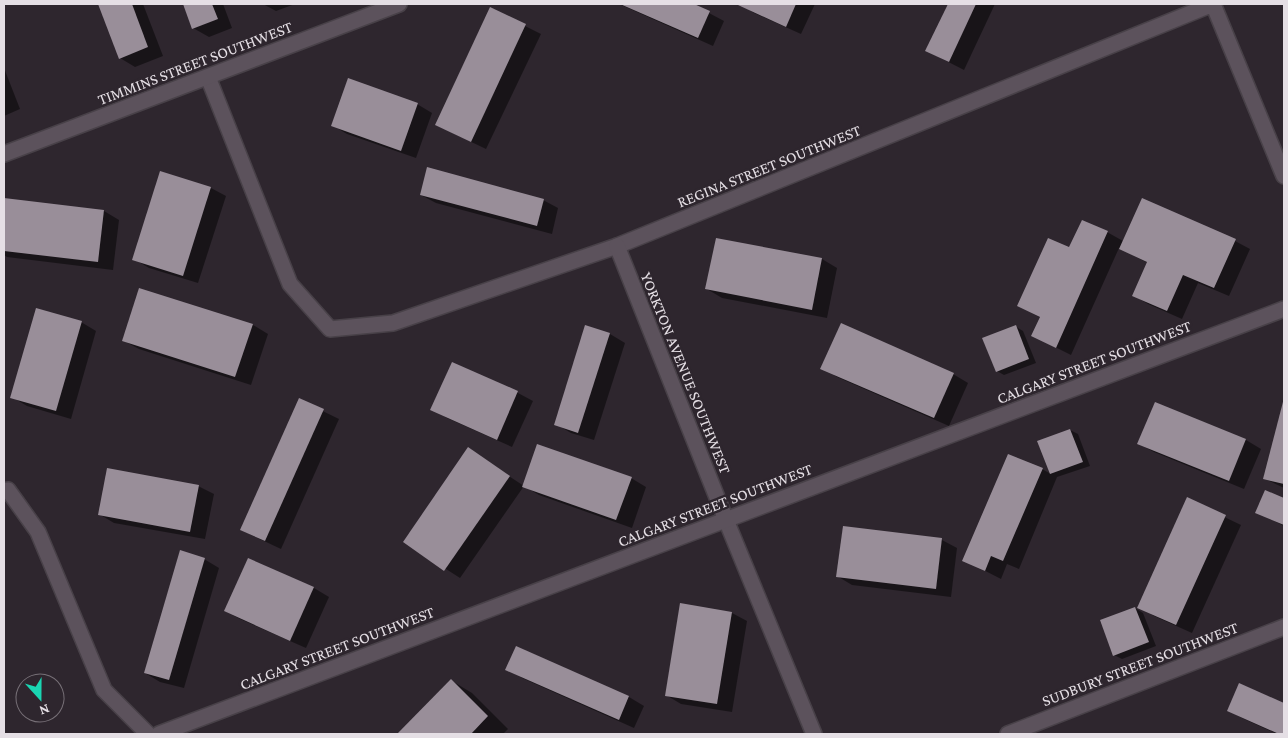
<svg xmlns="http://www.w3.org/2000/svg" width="1288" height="738" viewBox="0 0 1288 738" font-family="'Crimson Pro',serif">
	<rect width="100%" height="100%" fill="#2e262e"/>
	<g fill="#0007">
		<path d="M99,4H143L163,56L135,67L120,58Z"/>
		<path d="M184,4H223L232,28L209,37L193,28Z"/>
		<path d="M263,4H295L276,11Z"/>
		<path d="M619,4H692L724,21L713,46Z"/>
		<path d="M740,4H815L801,34L754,13Z"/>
		<path d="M949,4H995L964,70L927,51Z"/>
		<path d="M491,9L541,34L486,149L436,125Z"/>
		<path d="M4,68L20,109L4,116Z"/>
		<path d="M417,104L432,113L416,158L347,134L332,125Z"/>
		<path d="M211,188L226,196L198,283L149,268L134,259Z"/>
		<path d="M421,195L543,200L558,208L552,234L436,203Z"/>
		<path d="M4,199L104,211L119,220L113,270L7,257L4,255Z"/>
		<path d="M1142,200L1235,241L1250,249L1229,296L1198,283L1182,319L1148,304L1133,295L1148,263L1119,248L1071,355L1033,336L1041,318L1019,306L1070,248L1107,232L1123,241Z"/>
		<path d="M822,259L837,268L827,318L722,298L707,289Z"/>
		<path d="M140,290L253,325L268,334L251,385L139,349L124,341Z"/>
		<path d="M81,322L96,331L71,419L27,406L12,397Z"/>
		<path d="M1015,326L1023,331L1036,363L1004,375L997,371Z"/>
		<path d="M610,334L625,343L594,440L571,433L556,424Z"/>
		<path d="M452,363L518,393L533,401L512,447L447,418L432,409Z"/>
		<path d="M822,368L953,374L968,383L949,426L837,377Z"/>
		<path d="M300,400L339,419L281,549L241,530Z"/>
		<path d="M1284,400V488L1265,479Z"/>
		<path d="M1155,404L1246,440L1261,449L1244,489L1154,452L1139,444Z"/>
		<path d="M1070,430L1078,434L1090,466L1057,477L1019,569L1007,564L1001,579L964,560L1042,469L1051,474L1039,442Z"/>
		<path d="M468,449L524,486L631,478L646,487L632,528L539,495L524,486L460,578L404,542Z"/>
		<path d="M198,486L214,494L205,539L114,523L99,514Z"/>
		<path d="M1266,491L1284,499V526L1257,512Z"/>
		<path d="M1187,499L1241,525L1192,633L1154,616L1139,607Z"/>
		<path d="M942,540L957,548L951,597L852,585L837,576Z"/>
		<path d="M204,559L219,568L184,688L160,682L145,673Z"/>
		<path d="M248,559L314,588L329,597L306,648L240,619L225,611Z"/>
		<path d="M1135,608L1143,613L1156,646L1122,659L1114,655Z"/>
		<path d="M732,613L747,621L732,712L681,704L666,695Z"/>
		<path d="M517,647L629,697L644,706L634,728L522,678L507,669Z"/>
		<path d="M452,681L472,693L508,729L503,734H399Z"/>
		<path d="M1240,684L1284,704V734H1277L1244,719L1229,711Z"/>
	</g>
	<g fill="#998e99">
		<path d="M98,4H132L148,47L119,59Z"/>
		<path d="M183,4H212L218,19L192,29Z"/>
		<path d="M620,4H694L710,11L698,38Z"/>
		<path d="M738,4H796L786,27L738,5Z"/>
		<path d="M948,4H976L949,62L925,51Z"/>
		<path d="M490,7L526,24L471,142L435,125Z"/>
		<path d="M348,78L418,103L401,151L331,126Z"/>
		<path d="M427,167L544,199L537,226L420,195Z"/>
		<path d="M160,171L211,187L183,276L132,260Z"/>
		<path d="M4,198L104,210L98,262L4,251Z"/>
		<path d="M1142,198L1236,239L1214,288L1183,275L1167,311L1132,296L1147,262L1119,249Z"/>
		<path d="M1082,220L1108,231L1056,348L1031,336L1040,317L1017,306L1048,238L1069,247Z"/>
		<path d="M716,238L822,258L812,310L705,289Z"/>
		<path d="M139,288L253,324L235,377L122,341Z"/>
		<path d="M36,308L82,321L56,411L10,398Z"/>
		<path d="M841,323L954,373L934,418L820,369Z"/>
		<path d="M585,325L610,333L578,433L554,425Z"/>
		<path d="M1016,325L1029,359L996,372L982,338Z"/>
		<path d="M452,362L518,391L497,440L430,410Z"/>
		<path d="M299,398L324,409L265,541L240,530Z"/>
		<path d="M1284,398V484L1263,479Z"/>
		<path d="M1155,402L1246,439L1229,481L1137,444Z"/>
		<path d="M1070,429L1083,462L1050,474L1037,441Z"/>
		<path d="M537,444L632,477L616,520L522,487Z"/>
		<path d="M468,447L510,476L444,571L403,542Z"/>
		<path d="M1008,454L1043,468L1003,561L991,556L985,571L962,561Z"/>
		<path d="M107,468L199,485L190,532L98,515Z"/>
		<path d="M1265,490L1284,498V525L1255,513Z"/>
		<path d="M1187,497L1226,515L1176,625L1137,608Z"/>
		<path d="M843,526L942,538L936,589L836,577Z"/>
		<path d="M180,550L205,558L169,680L144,673Z"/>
		<path d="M248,558L314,587L290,641L224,611Z"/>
		<path d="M680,603L732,612L717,704L665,696Z"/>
		<path d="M1135,607L1149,642L1113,656L1100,620Z"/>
		<path d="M516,646L629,696L619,720L505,670Z"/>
		<path d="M451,679L488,716L471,734H397Z"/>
		<path d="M1239,683L1284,703V734H1279L1227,711Z"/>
	</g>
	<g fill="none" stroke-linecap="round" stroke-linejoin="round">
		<defs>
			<g id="street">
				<path d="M208,77L290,284L330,329L393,323L617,246L1213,4L1284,176"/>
				<path d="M4,154L399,4"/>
				<path d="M617,246L726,520L814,734"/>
				<path d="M4,491L8,490L38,532L104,690L148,734"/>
				<path d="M159,734L1284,309"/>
				<path d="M1008,734L1284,627"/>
			</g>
		</defs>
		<use href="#street" stroke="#484148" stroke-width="18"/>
		<use href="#street" stroke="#5c525c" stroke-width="15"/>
	</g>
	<g text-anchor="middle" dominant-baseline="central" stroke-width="5" stroke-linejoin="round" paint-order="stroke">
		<g font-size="16" fill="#e5dfe5" stroke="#2e262e">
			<text transform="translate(195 63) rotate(-21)">TIMMINS STREET SOUTHWEST</text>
			<text transform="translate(769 166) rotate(-22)">REGINA STREET SOUTHWEST</text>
			<text transform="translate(1094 362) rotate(-21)">CALGARY STREET SOUTHWEST</text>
			<text transform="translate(686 373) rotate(68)">YORKTON AVENUE SOUTHWEST</text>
			<text transform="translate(715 505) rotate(-21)">CALGARY STREET SOUTHWEST</text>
			<text transform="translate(337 648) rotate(-21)">CALGARY STREET SOUTHWEST</text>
			<text transform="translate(1140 664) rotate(-21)">SUDBURY STREET SOUTHWEST</text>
		</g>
	</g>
	<rect width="1288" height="738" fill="none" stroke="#e5dfe5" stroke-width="10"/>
	<g transform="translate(40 698) rotate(159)"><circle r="24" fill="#2e262e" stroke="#777077"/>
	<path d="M0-4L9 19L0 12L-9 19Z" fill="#1ad5b2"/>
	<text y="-8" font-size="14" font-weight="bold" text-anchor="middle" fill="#e5dfe5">N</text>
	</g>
</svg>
